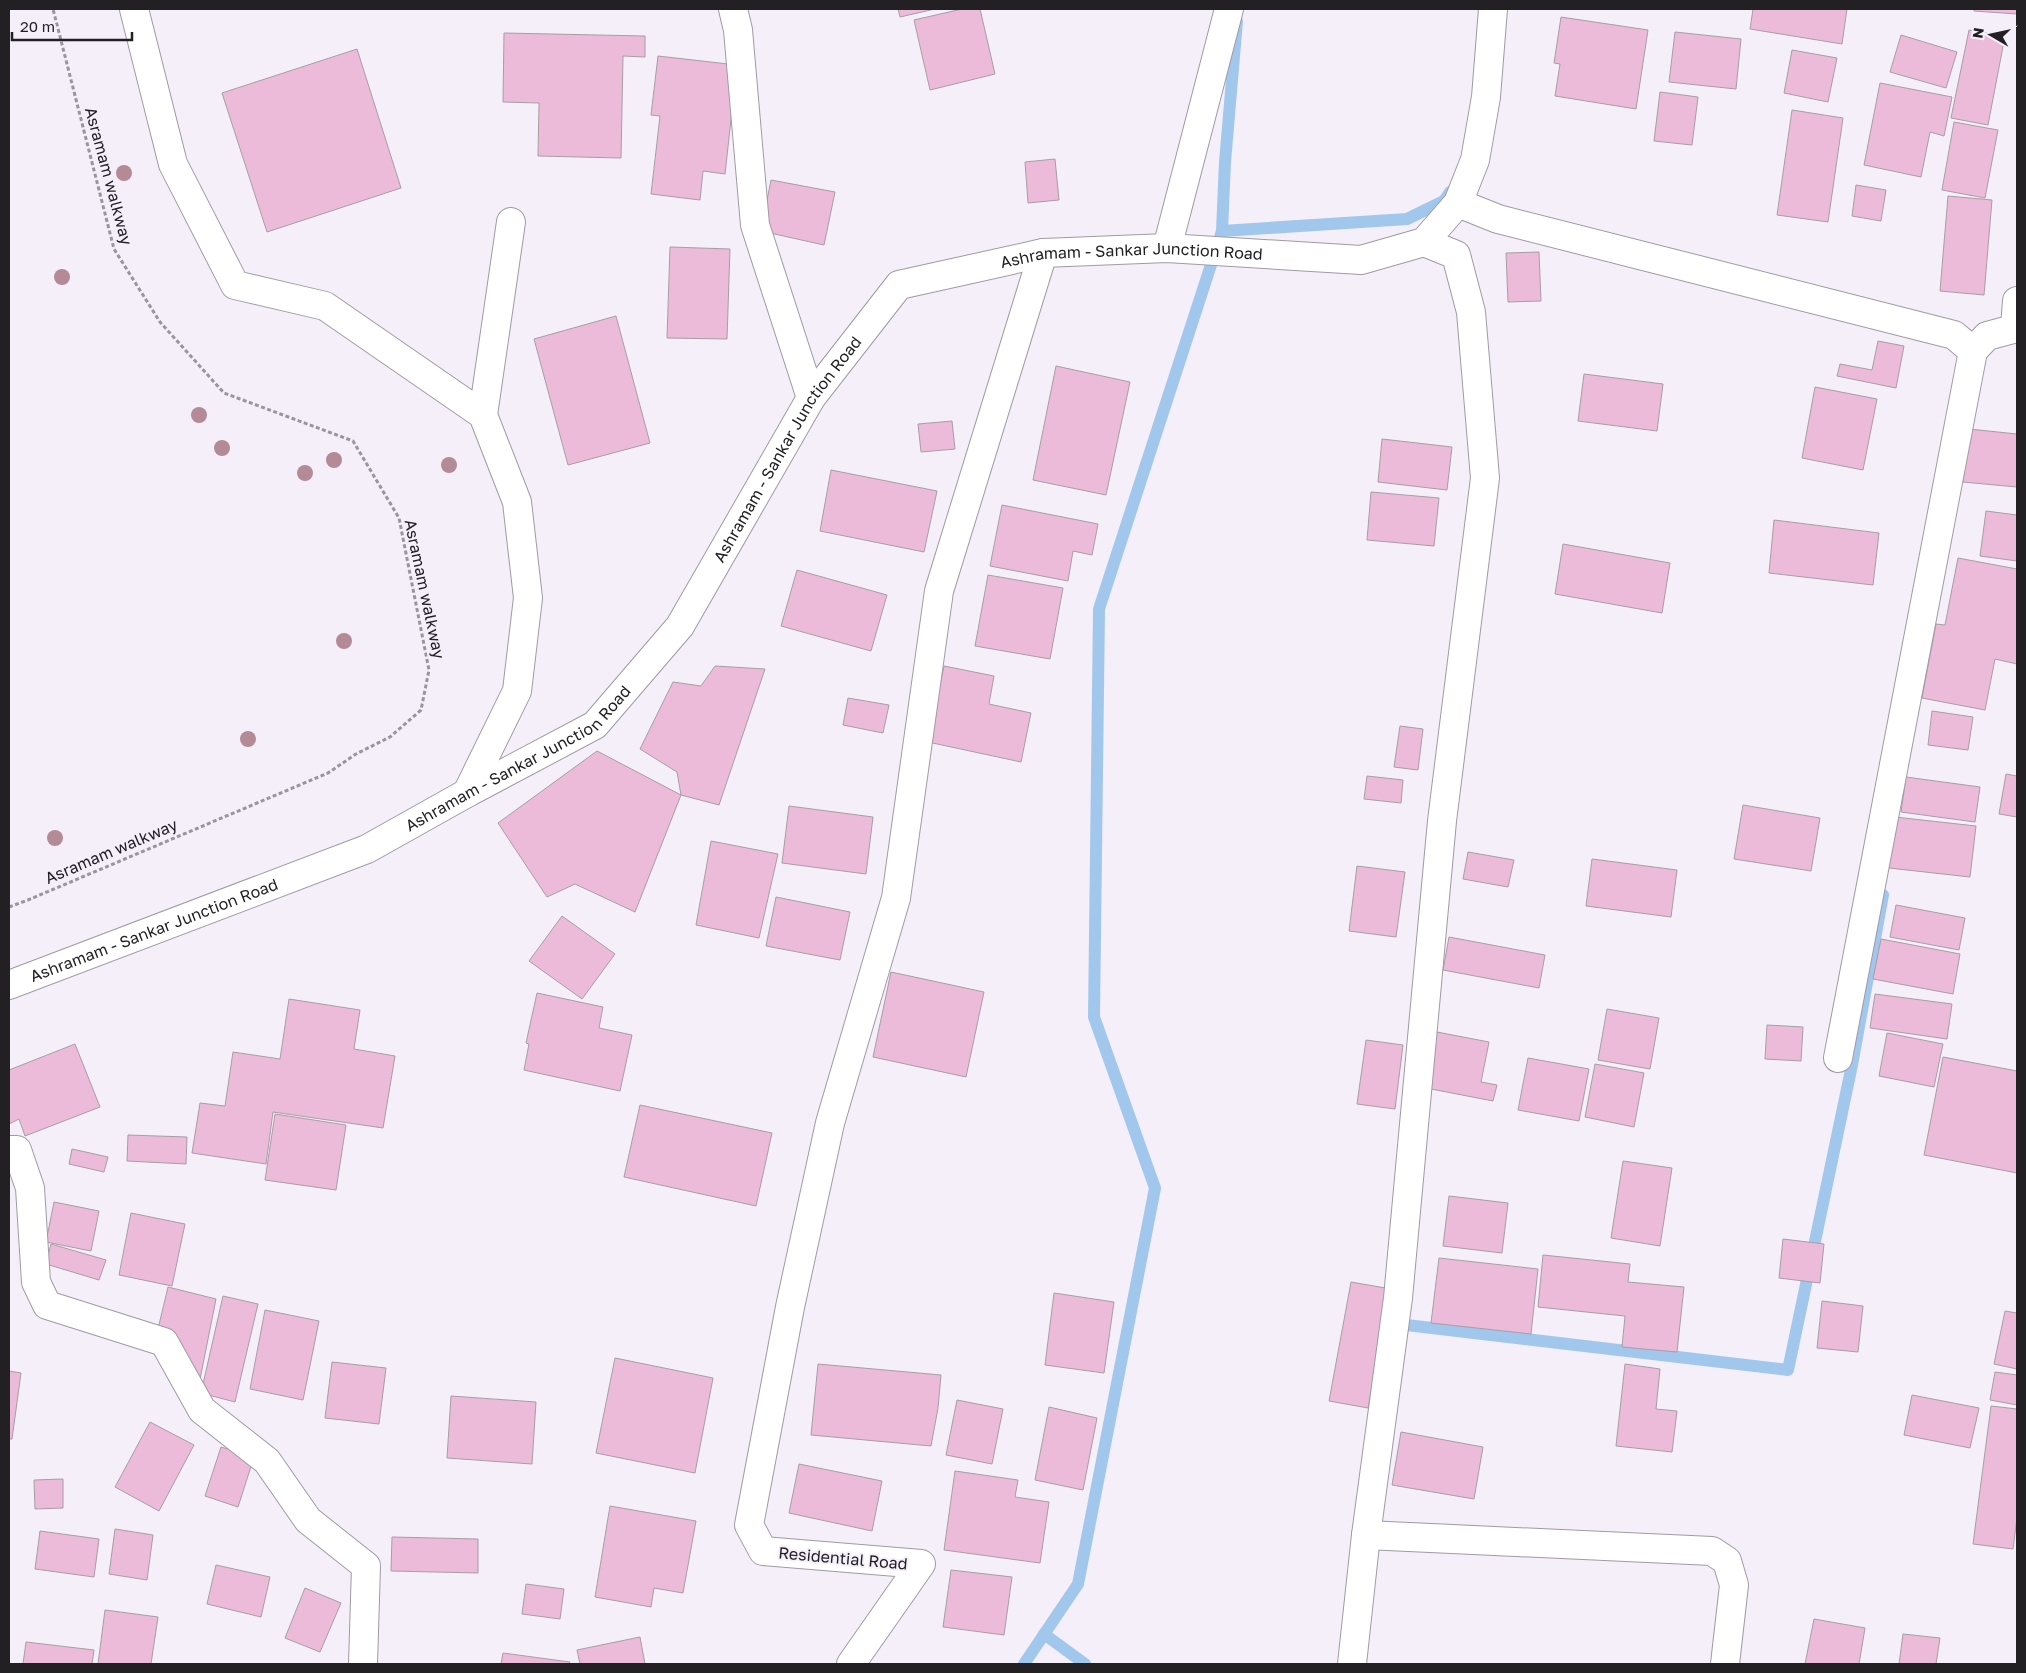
<svg xmlns="http://www.w3.org/2000/svg" width="2026" height="1673" viewBox="0 0 2026 1673" font-family="'Golos Text',sans-serif">
	<rect width="100%" height="100%" fill="#f5effa"/>
	<g fill="none" stroke-linecap="round" stroke-linejoin="round">
		<g stroke="#a2c7ed" stroke-width="12">
			<path d="M1222,231L1407,219L1444,201L1450,192"/>
			<path d="M1398,1329V1324L1788,1370L1852,1065L1883,895"/>
			<path d="M1044,1634L1085,1664"/>
			<path d="M1024,1664L1078,1584L1155,1188L1094,1017L1099,609L1222,231L1225,162L1237,21"/>
		</g>
	</g>
	<g fill="#ecbbd9" stroke="#a89da4">
		<path d="M898,9H935L900,17Z"/>
		<path d="M962,9H980L995,74L930,90L914,20Z"/>
		<path d="M1753,9H1847L1842,44L1750,29Z"/>
		<path d="M1974,9H2017V14L1974,11Z"/>
		<path d="M1561,17L1648,30L1636,109L1555,96L1560,64L1554,63Z"/>
		<path d="M1969,30L2005,36L1988,125L1951,118Z"/>
		<path d="M1675,32L1741,39L1736,89L1669,82Z"/>
		<path d="M504,33L645,36V57L623,56L621,158L538,156L539,103L503,102Z"/>
		<path d="M1901,35L1957,52L1946,88L1890,72Z"/>
		<path d="M357,49L401,188L267,232L222,93Z"/>
		<path d="M1792,50L1837,58L1828,102L1784,93Z"/>
		<path d="M658,56L737,65L725,174L703,171L700,200L651,194L660,116L651,115Z"/>
		<path d="M1880,83L1952,97L1944,136L1930,132L1921,177L1864,165Z"/>
		<path d="M1660,92L1698,97L1692,145L1654,141Z"/>
		<path d="M1792,110L1843,118L1828,222L1777,215Z"/>
		<path d="M1954,122L1998,130L1985,198L1942,190Z"/>
		<path d="M1055,159L1059,200L1028,203L1025,162Z"/>
		<path d="M771,180L835,192L824,245L761,231Z"/>
		<path d="M1856,185L1886,190L1881,221L1852,216Z"/>
		<path d="M1948,196L1992,200L1984,295L1940,291Z"/>
		<path d="M670,247L730,249L727,339L667,338Z"/>
		<path d="M1539,252L1541,301L1508,302L1506,253Z"/>
		<path d="M616,316L650,443L568,465L534,339Z"/>
		<path d="M1878,341L1904,346L1896,388L1837,376L1840,364L1872,370Z"/>
		<path d="M1056,366L1130,382L1106,495L1033,480Z"/>
		<path d="M1584,374L1663,384L1657,431L1578,421Z"/>
		<path d="M1815,387L1877,399L1863,470L1802,458Z"/>
		<path d="M952,421L955,449L921,452L918,424Z"/>
		<path d="M1969,429L2017,434V487L1963,482Z"/>
		<path d="M1382,439L1452,447L1447,490L1378,482Z"/>
		<path d="M831,470L937,491L924,552L820,531Z"/>
		<path d="M1371,492L1439,498L1434,546L1367,540Z"/>
		<path d="M1002,505L1098,524L1092,555L1073,551L1068,581L990,566Z"/>
		<path d="M1986,511L2017,515V561L1980,556Z"/>
		<path d="M1774,520L1879,533L1873,585L1769,573Z"/>
		<path d="M1563,544L1670,563L1662,613L1555,594Z"/>
		<path d="M1958,558L2017,569V664L1995,659L1985,710L1922,698L1936,624L1945,625Z"/>
		<path d="M797,570L887,595L871,651L781,626Z"/>
		<path d="M988,575L1063,588L1050,659L975,646Z"/>
		<path d="M715,666L765,669L719,805L681,795L677,772L640,749L673,682L701,686Z"/>
		<path d="M944,666L994,676L989,704L1031,713L1021,762L928,742Z"/>
		<path d="M848,698L889,705L883,733L843,725Z"/>
		<path d="M1932,711L1973,717L1968,750L1928,745Z"/>
		<path d="M1400,726L1423,729L1418,770L1394,767Z"/>
		<path d="M597,751L681,795L635,912L575,884L547,897L498,823Z"/>
		<path d="M2006,774L2017,776V817L1999,814Z"/>
		<path d="M1367,776L1403,780L1401,803L1364,799Z"/>
		<path d="M1906,777L1980,787L1975,822L1901,812Z"/>
		<path d="M1743,805L1820,818L1811,871L1734,859Z"/>
		<path d="M789,806L873,817L866,874L782,863Z"/>
		<path d="M1895,817L1976,826L1970,877L1889,868Z"/>
		<path d="M711,841L778,854L759,938L696,925Z"/>
		<path d="M1468,852L1514,860L1508,887L1463,879Z"/>
		<path d="M1592,859L1677,870L1671,917L1586,906Z"/>
		<path d="M1357,866L1405,872L1396,937L1349,931Z"/>
		<path d="M776,897L850,912L840,960L766,946Z"/>
		<path d="M1896,905L1965,918L1959,950L1890,937Z"/>
		<path d="M562,916L615,954L582,999L529,961Z"/>
		<path d="M1449,937L1545,955L1539,988L1443,970Z"/>
		<path d="M1881,939L1960,954L1953,994L1873,979Z"/>
		<path d="M891,972L984,992L966,1077L873,1057Z"/>
		<path d="M537,993L603,1007L599,1028L632,1035L620,1091L524,1070L529,1044L526,1043Z"/>
		<path d="M1875,994L1952,1004L1947,1039L1870,1028Z"/>
		<path d="M289,999L360,1010L354,1049L395,1056L383,1128L273,1112L266,1164L192,1153L200,1103L225,1106L233,1052L280,1059Z"/>
		<path d="M1607,1009L1659,1018L1650,1069L1598,1060Z"/>
		<path d="M1767,1025L1803,1027L1801,1061L1765,1059Z"/>
		<path d="M1437,1032L1489,1042L1481,1082L1497,1085L1493,1101L1426,1088Z"/>
		<path d="M1887,1033L1943,1044L1934,1087L1879,1076Z"/>
		<path d="M1366,1040L1403,1045L1395,1109L1357,1104Z"/>
		<path d="M75,1044L100,1107L25,1136L19,1119L9,1124V1070Z"/>
		<path d="M1943,1057L2017,1071V1173L1924,1155Z"/>
		<path d="M1528,1058L1589,1069L1579,1121L1518,1110Z"/>
		<path d="M1595,1064L1644,1073L1634,1127L1585,1117Z"/>
		<path d="M640,1105L772,1133L756,1206L624,1177Z"/>
		<path d="M275,1114L346,1125L336,1190L265,1180Z"/>
		<path d="M128,1135L187,1137L186,1164L127,1161Z"/>
		<path d="M72,1149L108,1157L104,1172L69,1164Z"/>
		<path d="M1623,1161L1672,1168L1660,1246L1611,1238Z"/>
		<path d="M1449,1196L1508,1203L1502,1253L1443,1246Z"/>
		<path d="M54,1202L99,1211L91,1251L46,1242Z"/>
		<path d="M131,1213L185,1224L172,1286L119,1275Z"/>
		<path d="M1783,1239L1824,1244L1820,1283L1779,1278Z"/>
		<path d="M51,1244L106,1260L99,1280L46,1264Z"/>
		<path d="M1543,1255L1630,1264L1628,1282L1684,1287L1677,1352L1622,1347L1625,1316L1538,1307Z"/>
		<path d="M1439,1258L1538,1269L1531,1334L1431,1323Z"/>
		<path d="M1351,1282L1391,1289L1368,1408L1329,1401Z"/>
		<path d="M168,1287L216,1299L200,1379L158,1329Z"/>
		<path d="M1054,1293L1114,1302L1104,1373L1045,1365Z"/>
		<path d="M223,1296L258,1304L235,1402L201,1393Z"/>
		<path d="M1822,1301L1863,1306L1858,1352L1817,1348Z"/>
		<path d="M265,1310L319,1321L303,1400L250,1389Z"/>
		<path d="M2005,1311L2017,1313V1369L1994,1364Z"/>
		<path d="M615,1358L713,1378L695,1473L596,1453Z"/>
		<path d="M332,1362L386,1368L379,1424L325,1418Z"/>
		<path d="M818,1364L941,1375L938,1408L931,1446L811,1435Z"/>
		<path d="M1625,1364L1660,1369L1656,1409L1677,1411L1672,1452L1616,1446Z"/>
		<path d="M9,1371L21,1373L12,1439H9Z"/>
		<path d="M1995,1372L2017,1375V1405L1990,1400Z"/>
		<path d="M1912,1395L1979,1408L1970,1448L1904,1435Z"/>
		<path d="M451,1396L536,1402L532,1464L447,1458Z"/>
		<path d="M957,1400L1003,1409L992,1464L946,1455Z"/>
		<path d="M1991,1406L2017,1409V1518L2013,1549L1973,1544Z"/>
		<path d="M1049,1407L1097,1418L1083,1490L1035,1480Z"/>
		<path d="M150,1422L194,1445L159,1511L115,1487Z"/>
		<path d="M1401,1432L1483,1447L1474,1499L1392,1485Z"/>
		<path d="M221,1447L254,1457L238,1507L205,1496Z"/>
		<path d="M799,1464L882,1481L872,1531L789,1513Z"/>
		<path d="M955,1471L1018,1480L1015,1497L1049,1502L1040,1563L944,1550Z"/>
		<path d="M63,1479V1508L35,1509L34,1480Z"/>
		<path d="M610,1506L696,1521L683,1593L654,1588L651,1607L595,1597Z"/>
		<path d="M115,1529L153,1535L147,1580L109,1574Z"/>
		<path d="M40,1531L99,1539L94,1577L35,1569Z"/>
		<path d="M392,1537L478,1539V1573L391,1571Z"/>
		<path d="M216,1565L270,1577L261,1617L207,1604Z"/>
		<path d="M951,1570L1012,1577L1004,1635L943,1627Z"/>
		<path d="M526,1584L564,1589L560,1619L522,1614Z"/>
		<path d="M305,1588L341,1603L320,1652L285,1638Z"/>
		<path d="M105,1610L158,1617L151,1664H98Z"/>
		<path d="M1814,1619L1865,1628L1859,1664H1805Z"/>
		<path d="M1903,1634L1940,1638L1936,1664H1899Z"/>
		<path d="M640,1637L645,1664H580L577,1650Z"/>
		<path d="M26,1642L94,1650L92,1664H23Z"/>
		<path d="M503,1653L570,1662L569,1664H501Z"/>
	</g>
	<g fill="none" stroke-linecap="round" stroke-linejoin="round">
		<defs>
			<g id="minor">
				<path d="M134,9L173,164L235,285L325,306L483,415L517,502L528,598L517,691L467,793"/>
				<path d="M733,9L738,30L755,225L811,398"/>
				<path d="M1458,203L1498,219L1954,335L1973,351L1987,336L2017,328"/>
				<path d="M1167,248L1229,9"/>
				<path d="M2015,327L2017,301"/>
				<path d="M483,415L511,222"/>
				<path id="s1" d="M9,985L367,849L467,793L595,725L680,626L811,398L899,285L1043,253L1167,248L1361,260L1424,242L1458,203L1475,160L1486,97L1493,9"/>
				<path d="M1838,1058L1973,351"/>
				<path d="M9,1150H17L30,1188L36,1282L47,1305L164,1342L202,1410L267,1461L308,1520L366,1566L363,1664"/>
				<path d="M1366,1535L1712,1551L1727,1561L1734,1585L1725,1664"/>
				<path d="M851,1664L921,1564L763,1551L749,1525L790,1307L830,1123L896,898L939,591L1043,253"/>
				<path d="M1352,1664L1366,1535L1398,1298L1442,821L1485,478L1471,312L1456,255L1424,242"/>
			</g>
		</defs>
		<use href="#minor" stroke="#a09aa4" stroke-width="30"/>
		<path stroke="#9a959d" stroke-width="3" stroke-dasharray="4 2.5" stroke-linecap="butt" d="M9,907L28,900L328,773L356,754L390,737L421,710L429,670L399,518L353,441L224,393L160,322L114,249L53,9"/>
		<use href="#minor" stroke="#fff" stroke-width="28"/>
	</g>
	<g fill="#b38a95">
		<circle cx="124" cy="173" r="8"/>
		<circle cx="62" cy="277" r="8"/>
		<circle cx="199" cy="415" r="8"/>
		<circle cx="222" cy="448" r="8"/>
		<circle cx="334" cy="460" r="8"/>
		<circle cx="449" cy="465" r="8"/>
		<circle cx="305" cy="473" r="8"/>
		<circle cx="344" cy="641" r="8"/>
		<circle cx="248" cy="739" r="8"/>
		<circle cx="55" cy="838" r="8"/>
	</g>
	<g text-anchor="middle" dominant-baseline="central" stroke-width="4" stroke-linejoin="round" paint-order="stroke">
		<g font-size="16" fill="#232024" stroke="#f5effa">
			<text transform="translate(109 176) rotate(75)">Asramam walkway</text>
			<text stroke="none"><textPath href="#s1" startOffset="1415">Ashramam - Sankar Junction Road</textPath></text>
			<text stroke="none"><textPath href="#s1" startOffset="980">Ashramam - Sankar Junction Road</textPath></text>
			<text transform="translate(425 589) rotate(78)">Asramam walkway</text>
			<text stroke="none"><textPath href="#s1" startOffset="560">Ashramam - Sankar Junction Road</textPath></text>
			<text transform="translate(111 851) rotate(-23)">Asramam walkway</text>
			<text stroke="none"><textPath href="#s1" startOffset="155">Ashramam - Sankar Junction Road</textPath></text>
			<text transform="translate(843 1558) rotate(5)">Residential Road</text>
		</g>
	</g>
	<rect width="2026" height="1673" fill="none" stroke="#232024" stroke-width="20"/>
	<g transform="translate(1991 35) rotate(279)" stroke="#f5effa" stroke-width="4" paint-order="stroke">
	<path d="M0-4L9 19L0 12L-9 19Z" fill="#232024"/>
	<text y="-8" font-size="14" font-weight="bold" text-anchor="middle" fill="#232024">N</text>
	</g>
	<path d="M12 32v8h120v-8" fill="none" stroke="#232024" stroke-width="2.5"/>
	<text x="20" y="32" font-size="15" fill="#232024" stroke="#f5effa" stroke-width="4" paint-order="stroke">20 m</text>
</svg>
